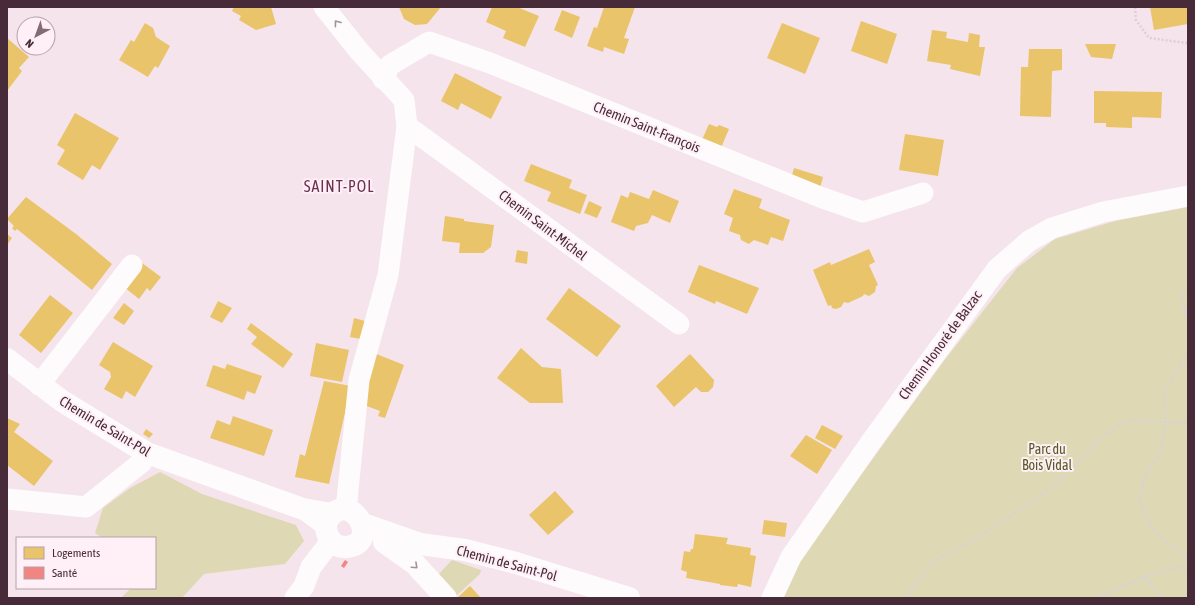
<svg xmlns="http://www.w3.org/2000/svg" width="1195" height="605" viewBox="0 0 1195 605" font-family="'Asap Condensed',sans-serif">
	<rect width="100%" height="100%" fill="#f5e4eb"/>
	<g fill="#ded9b4">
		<path d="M1188,207V598H780L805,552L816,537L943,362L1017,268L1055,239L1115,221Z"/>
		<path d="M160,472L202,494L296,525L304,541L285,564L204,574L182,598H121L131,588H155V538H102L95,533L103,508L130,488Z"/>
		<path d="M452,560L481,570L480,574L456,596L437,576Z"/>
	</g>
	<g fill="#e9c46a">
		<path d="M234,7H271L276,24L256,30L239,20L241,16L232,11Z"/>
		<path d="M399,7H441L427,24L415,25L404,19Z"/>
		<path d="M492,7H517L539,16L525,47L503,38L506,31L486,22Z"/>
		<path d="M604,7H635L624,38L629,39L624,54L604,47L603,52L587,46L594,27L597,28Z"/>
		<path d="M1150,7H1188V24L1154,30Z"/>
		<path d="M562,10L580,17L572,38L554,30Z"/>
		<path d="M861,21L897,34L887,64L851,51Z"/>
		<path d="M145,23L153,28L156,37L170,46L158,68L155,66L148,77L119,60L131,40L134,42Z"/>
		<path d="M782,23L820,38L805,74L767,58Z"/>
		<path d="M932,30L947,32L946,38L968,42L969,33L980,35L979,47H985L980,76L950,69L951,65L927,61Z"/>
		<path d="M7,38L29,57L19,68L22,71L7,91Z"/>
		<path d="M1085,44H1116L1112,59L1091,57Z"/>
		<path d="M1029,49H1062V70L1052,71L1051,117L1020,116L1021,67H1028Z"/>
		<path d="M455,73L502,97L491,119L461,103L458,110L441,101Z"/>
		<path d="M1094,91L1162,92L1161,118L1132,117V128L1106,127V123H1094Z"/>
		<path d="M75,113L119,138L100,170L92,165L83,180L57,164L65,150L57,145Z"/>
		<path d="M709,124L717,127L719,125L729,129L720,150L701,142Z"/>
		<path d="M905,134L944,140L938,176L899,170Z"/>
		<path d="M531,164L572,180L569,188L587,195L580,214L547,201L551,192L524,181Z"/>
		<path d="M794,168L823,177L820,188L791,179Z"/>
		<path d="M734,189L762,199L759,208L790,220L783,241L771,237L768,245L754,240L749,244L741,240L740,235L729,231L733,218L724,214Z"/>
		<path d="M653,190L679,201L670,223L652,215L648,223L636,226L634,231L611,222L621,195L628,198L630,192L649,199Z"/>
		<path d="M26,197L76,234L112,264L92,290L17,229L15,231L12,228L14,226L7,219Z"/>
		<path d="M589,201L602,207L597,218L584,213Z"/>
		<path d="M445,216L464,219V221L494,225L491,247L483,253H459L460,243L442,241Z"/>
		<path d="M7,234L12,238L7,245Z"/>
		<path d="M869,249L875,262L869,265L878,285L876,286L875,292L869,296L864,294L863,296L848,303L844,302L841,307L836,309L832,308L831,305L828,306L813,270L830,262L831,265Z"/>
		<path d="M517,250L528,252L527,264L515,262Z"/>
		<path d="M142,263L161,277L150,291L147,288L139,299L124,287Z"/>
		<path d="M699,265L759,288L747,314L716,301L715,304L688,292Z"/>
		<path d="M569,288L621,326L597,357L546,319Z"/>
		<path d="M50,295L73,313L41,353L19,335Z"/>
		<path d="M218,301L232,308L222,323L210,317Z"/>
		<path d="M124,303L134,311L124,325L113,318Z"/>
		<path d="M354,318L365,321L361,339L350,337Z"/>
		<path d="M251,323L293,354L283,368L251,344L257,337L247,329Z"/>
		<path d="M113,342L153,366L135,397L126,391L122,399L104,389L111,377L110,372L99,365Z"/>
		<path d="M316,343L349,350L342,382L310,376Z"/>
		<path d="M521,348L542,367L561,369L563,403H530L497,378Z"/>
		<path d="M374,353L404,365L385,418L378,416L380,411L364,405V393Z"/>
		<path d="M690,354L714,380L713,387L708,392H701L696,387L674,407L656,386Z"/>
		<path d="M227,364L262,376L255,394L247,391L244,400L206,386L213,365L225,369Z"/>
		<path d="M324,381L351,386L329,484L295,477L300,454L305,456Z"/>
		<path d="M233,416L273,430L264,456L210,438L217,420L230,425Z"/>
		<path d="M7,418L20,424L14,432L53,461L34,486L7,465Z"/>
		<path d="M822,425L843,436L835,449L815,438Z"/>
		<path d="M146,429L153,434L149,438L143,434Z"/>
		<path d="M806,435L832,450L817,474L790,456Z"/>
		<path d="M555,491L574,512L548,535L529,515Z"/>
		<path d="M764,520L787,523L785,537L762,534Z"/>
		<path d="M695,534L728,538L726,544L751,548L750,555L756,556L751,587L738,584L737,587L720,585V584L686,578L687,572L681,570L684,551L690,552L691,549H693Z"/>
		<path d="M470,586L481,598H457Z"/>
	</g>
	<path fill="#f28482" d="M345,560L348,562L344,568L341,566Z"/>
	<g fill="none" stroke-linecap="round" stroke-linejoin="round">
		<g stroke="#d8d2d5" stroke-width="2.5" stroke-dasharray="2 2" stroke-linecap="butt">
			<path d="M1135,7L1136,20L1149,38L1188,43"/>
			<path d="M1188,293H1182V305L1188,312"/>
			<path d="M1183,307L1188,320"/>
			<path d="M1188,348L1187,356L1164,391L1166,421L1161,450L1146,473L1140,497L1151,529L1188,559"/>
			<path d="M1144,577L1161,598"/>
			<path d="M906,598L930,564L983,534L1043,494L1068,473L1099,439L1127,420L1188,423"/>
			<path d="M1095,598L1144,577L1178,567L1188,570"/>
		</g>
		<g stroke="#fefbfc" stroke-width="21">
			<path d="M324,7L359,51L404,100L407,126L388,275L359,380L346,510"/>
			<path d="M383,79L390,65L429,42L490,63L820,197L863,212L923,193"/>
			<path d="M407,126L679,324"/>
			<path d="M39,385L132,265"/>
			<path d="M7,499L86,507L142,462L147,453"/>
			<path d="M295,598L304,586L311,567L331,541"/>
			<path d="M772,598L791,557L873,439L997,269L1029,241L1052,228L1103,212L1188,196"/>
		</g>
		<g stroke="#fefbfc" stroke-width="22">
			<path d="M7,359L62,401L147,453L303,509L332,514"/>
			<path d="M306,510L326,525C326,537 333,548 347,547C384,542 348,485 327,521"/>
			<path d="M363,524L420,544L465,550L516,563L629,598"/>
			<path d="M384,542L415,564L446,598"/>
		</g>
	</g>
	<defs><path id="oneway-chevron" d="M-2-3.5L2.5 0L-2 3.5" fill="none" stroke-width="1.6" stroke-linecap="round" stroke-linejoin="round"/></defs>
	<g stroke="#a2939a">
		<use href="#oneway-chevron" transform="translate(337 23) rotate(-127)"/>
		<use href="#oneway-chevron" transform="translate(415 566) rotate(43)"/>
	</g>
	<g text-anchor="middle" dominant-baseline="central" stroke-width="4" stroke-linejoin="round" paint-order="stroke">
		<g font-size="14" fill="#472b38" stroke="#ffeff6">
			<text transform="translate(647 127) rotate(22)">Chemin Saint-François</text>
			<text transform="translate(543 225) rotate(37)">Chemin Saint-Michel</text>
			<text transform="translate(940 345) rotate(-54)">Chemin Honoré de Balzac</text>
			<text transform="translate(105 426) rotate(31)">Chemin de Saint-Pol</text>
			<text transform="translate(507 563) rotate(15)">Chemin de Saint-Pol</text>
		</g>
		<g font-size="14" fill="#585a24" stroke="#ffeff6">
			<text x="1047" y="449">Parc du<tspan x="1047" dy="16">Bois Vidal</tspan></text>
		</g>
		<g font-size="16" letter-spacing="1" fill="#6c314e" stroke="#ffeff6">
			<text x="339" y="186">SAINT-POL</text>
		</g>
	</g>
	<rect width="1195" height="605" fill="none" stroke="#472b38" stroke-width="16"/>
	<rect x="16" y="537" width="140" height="52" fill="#ffeff6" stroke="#b5a1aa"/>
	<rect x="24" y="547" width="20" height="12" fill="#e9c46a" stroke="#b5a1aa"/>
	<text x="52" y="557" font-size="12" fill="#472b38">Logements</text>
	<rect x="24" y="567" width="20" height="12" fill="#f28482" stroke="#b5a1aa"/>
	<text x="52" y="577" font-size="12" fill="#472b38">Santé</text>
	<g transform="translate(36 36) rotate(221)"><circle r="19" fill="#ffeff6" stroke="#b5a1aa"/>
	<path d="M0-3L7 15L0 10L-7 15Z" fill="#846c77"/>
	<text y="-6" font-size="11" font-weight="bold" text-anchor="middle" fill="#472b38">N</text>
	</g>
</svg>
